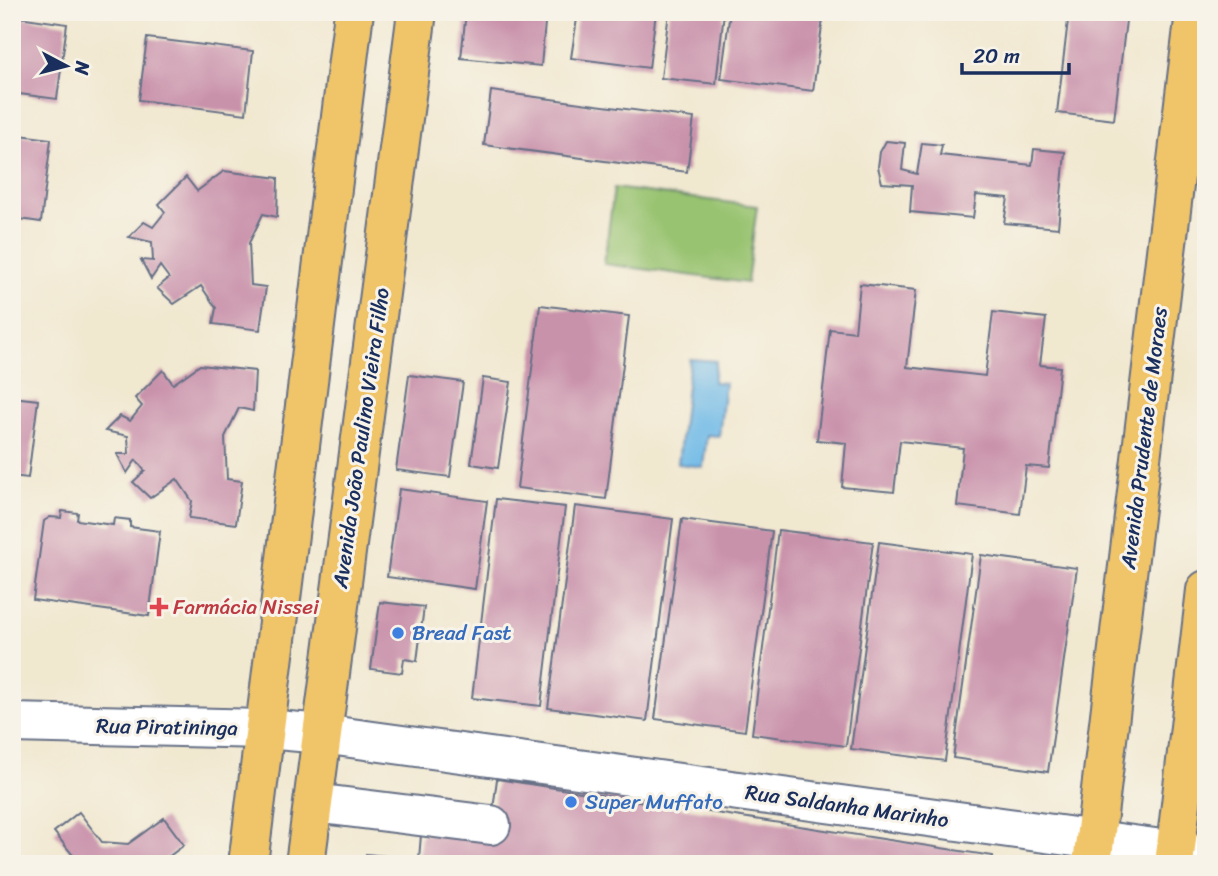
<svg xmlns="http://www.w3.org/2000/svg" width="1218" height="876" viewBox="0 0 1218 876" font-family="Sriracha,sans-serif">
	<rect width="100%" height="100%" fill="#f7f3e8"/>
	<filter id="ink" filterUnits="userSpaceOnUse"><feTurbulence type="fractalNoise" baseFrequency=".0143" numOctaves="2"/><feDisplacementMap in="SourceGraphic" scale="14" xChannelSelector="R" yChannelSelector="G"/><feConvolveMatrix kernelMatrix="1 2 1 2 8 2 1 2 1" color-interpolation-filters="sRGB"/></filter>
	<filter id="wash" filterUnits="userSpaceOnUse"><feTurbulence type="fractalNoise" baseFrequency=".00686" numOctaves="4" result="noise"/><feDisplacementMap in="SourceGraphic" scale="28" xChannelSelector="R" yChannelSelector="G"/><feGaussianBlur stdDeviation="1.57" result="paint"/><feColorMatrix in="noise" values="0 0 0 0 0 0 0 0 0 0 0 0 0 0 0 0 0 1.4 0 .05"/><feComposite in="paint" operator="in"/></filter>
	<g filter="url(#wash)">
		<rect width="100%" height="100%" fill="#f1e8d0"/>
		<path fill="#98c370" stroke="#5a7967" stroke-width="2" d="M614,188L757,206L747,283L604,264Z"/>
		<path fill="#6eb9e7" stroke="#4474a2" stroke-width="2" d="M690,359L716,361L713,382L725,383L719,436L707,435L703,467L678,464Z"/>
		<g id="blocks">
			<g fill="#c992ab">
				<path d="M466,12H546L541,66L461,58Z"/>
				<path d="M578,12H656L649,68L571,58Z"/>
				<path d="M669,12H724L716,84L661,78Z"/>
				<path d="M730,12H824L813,91L721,79Z"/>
				<path d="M1069,12H1127L1114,120L1057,113Z"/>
				<path d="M12,16L67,24L57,99L12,93Z"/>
				<path d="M147,38L253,51L246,114L139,100Z"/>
				<path d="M491,91L694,118L687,172L484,145Z"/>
				<path d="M12,134L51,139L41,222L12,218Z"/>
				<path d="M886,141L905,143L902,170L917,174L922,143L942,145L940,155L1032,165L1034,149L1065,152L1058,228L1004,223L1008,198L976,195L973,218L910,212L912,185L882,183L878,167L880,152Z"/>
				<path d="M224,171L278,178L277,217L263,214L249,243L251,285L266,287L260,330L213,324L216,308L201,286L174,304L157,288L169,278L160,266L151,279L141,260L153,261L152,242L129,237L144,222L153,227L165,212L159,204L186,177L197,191Z"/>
				<path d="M12,266L20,267L14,321L12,320Z"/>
				<path d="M860,284L916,290L907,367L985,376L993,312L1046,318L1040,365L1060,367L1049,468L1026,466L1020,514L957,506L963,448L900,441L894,492L842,487L846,443L817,440L830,329L855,332Z"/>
				<path d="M540,305L629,316L606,499L517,488Z"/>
				<path d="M200,365L255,371L253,411L239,408L225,437L227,479L242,481L236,524L189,518L192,501L177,479L150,498L133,482L145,471L136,460L127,473L117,454H129L128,436L105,431L120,416L130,421L142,406L135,398L163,370L173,384Z"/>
				<path d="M409,375L463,382L450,477L396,470Z"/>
				<path d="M483,378L511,382L498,468L471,464Z"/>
				<path d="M12,397L38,400L28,478L12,476Z"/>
				<path d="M399,489L487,501L475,589L387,577Z"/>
				<path d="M496,499L565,507L541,706L472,698Z"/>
				<path d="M575,506L673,519L647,721L548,708Z"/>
				<path d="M62,511L78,513L77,520L113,525L114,518L130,520V527L160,531L149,616L33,600L44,521L50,517L61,518Z"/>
				<path d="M682,519L772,531L745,731L655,719Z"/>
				<path d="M778,530L873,542L846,746L752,734Z"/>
				<path d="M879,542L972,554L945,761L851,749Z"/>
				<path d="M981,555L1077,568L1048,772L953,758Z"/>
				<path d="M380,602L424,607L417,661L404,659L402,673L371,669Z"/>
				<path d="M497,779L993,856L992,864H365L366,854L419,859L421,835L491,825Z"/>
				<path d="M79,812L102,842L128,844L164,818L184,845L159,864H80L54,832Z"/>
			</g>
		</g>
	</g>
	<g filter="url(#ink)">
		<use href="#blocks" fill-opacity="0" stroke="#667086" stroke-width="2"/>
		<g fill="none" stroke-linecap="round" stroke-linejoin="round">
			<defs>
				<g id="minor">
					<path d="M12,723L266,729L322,734L1206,855"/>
					<path d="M314,803L491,825"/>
				</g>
				<g id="major">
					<path d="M248,864L354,12"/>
					<path d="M305,864L417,12"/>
					<path d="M1092,864L1195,12"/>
					<path d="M1174,864L1206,590"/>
				</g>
			</defs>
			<use href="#minor" stroke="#667086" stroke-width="42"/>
			<use href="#major" stroke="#667086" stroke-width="42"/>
			<use href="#minor" stroke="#fff" stroke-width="38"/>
			<use href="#major" stroke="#f0c469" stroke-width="38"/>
		</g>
	</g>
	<path fill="#e0444e" stroke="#f7f3e8" stroke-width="2.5" d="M155.5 596.5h7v7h7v7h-7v7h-7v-7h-7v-7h7z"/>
	<g fill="#3f7fe0" stroke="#f7f3e8" stroke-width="2.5">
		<circle cx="398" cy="633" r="7"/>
		<circle cx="571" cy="802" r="7"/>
	</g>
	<g text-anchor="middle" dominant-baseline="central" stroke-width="6" stroke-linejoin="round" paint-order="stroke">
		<g font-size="21" fill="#1b2f5e" stroke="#f7f3e8">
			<text transform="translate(361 438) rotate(-82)">Avenida João Paulino Vieira Filho</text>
			<text transform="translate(1144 438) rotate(-83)">Avenida Prudente de Moraes</text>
			<text transform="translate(167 727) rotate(1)">Rua Piratininga</text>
			<text transform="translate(847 806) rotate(8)">Rua Saldanha Marinho</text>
		</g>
		<g font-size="21" fill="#be3a42" stroke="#f7f3e8" text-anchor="start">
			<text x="173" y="607">Farmácia Nissei</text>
		</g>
		<g font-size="21" fill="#366cbe" stroke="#f7f3e8" text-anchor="start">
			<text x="412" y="633">Bread Fast</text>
			<text x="585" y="802">Super Muffato</text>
		</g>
	</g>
	<rect width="1218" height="876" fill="none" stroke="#f7f3e8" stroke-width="42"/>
	<g transform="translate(66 66) rotate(97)" stroke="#f7f3e8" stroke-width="5" paint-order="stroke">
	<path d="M0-5L12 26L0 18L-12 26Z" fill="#1b2f5e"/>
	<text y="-10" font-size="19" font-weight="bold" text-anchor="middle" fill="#1b2f5e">N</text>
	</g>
	<path d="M962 63v10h107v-10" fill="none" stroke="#1b2f5e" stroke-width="3.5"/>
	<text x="973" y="63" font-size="21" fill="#1b2f5e" stroke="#f7f3e8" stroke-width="5" paint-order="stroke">20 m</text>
</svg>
